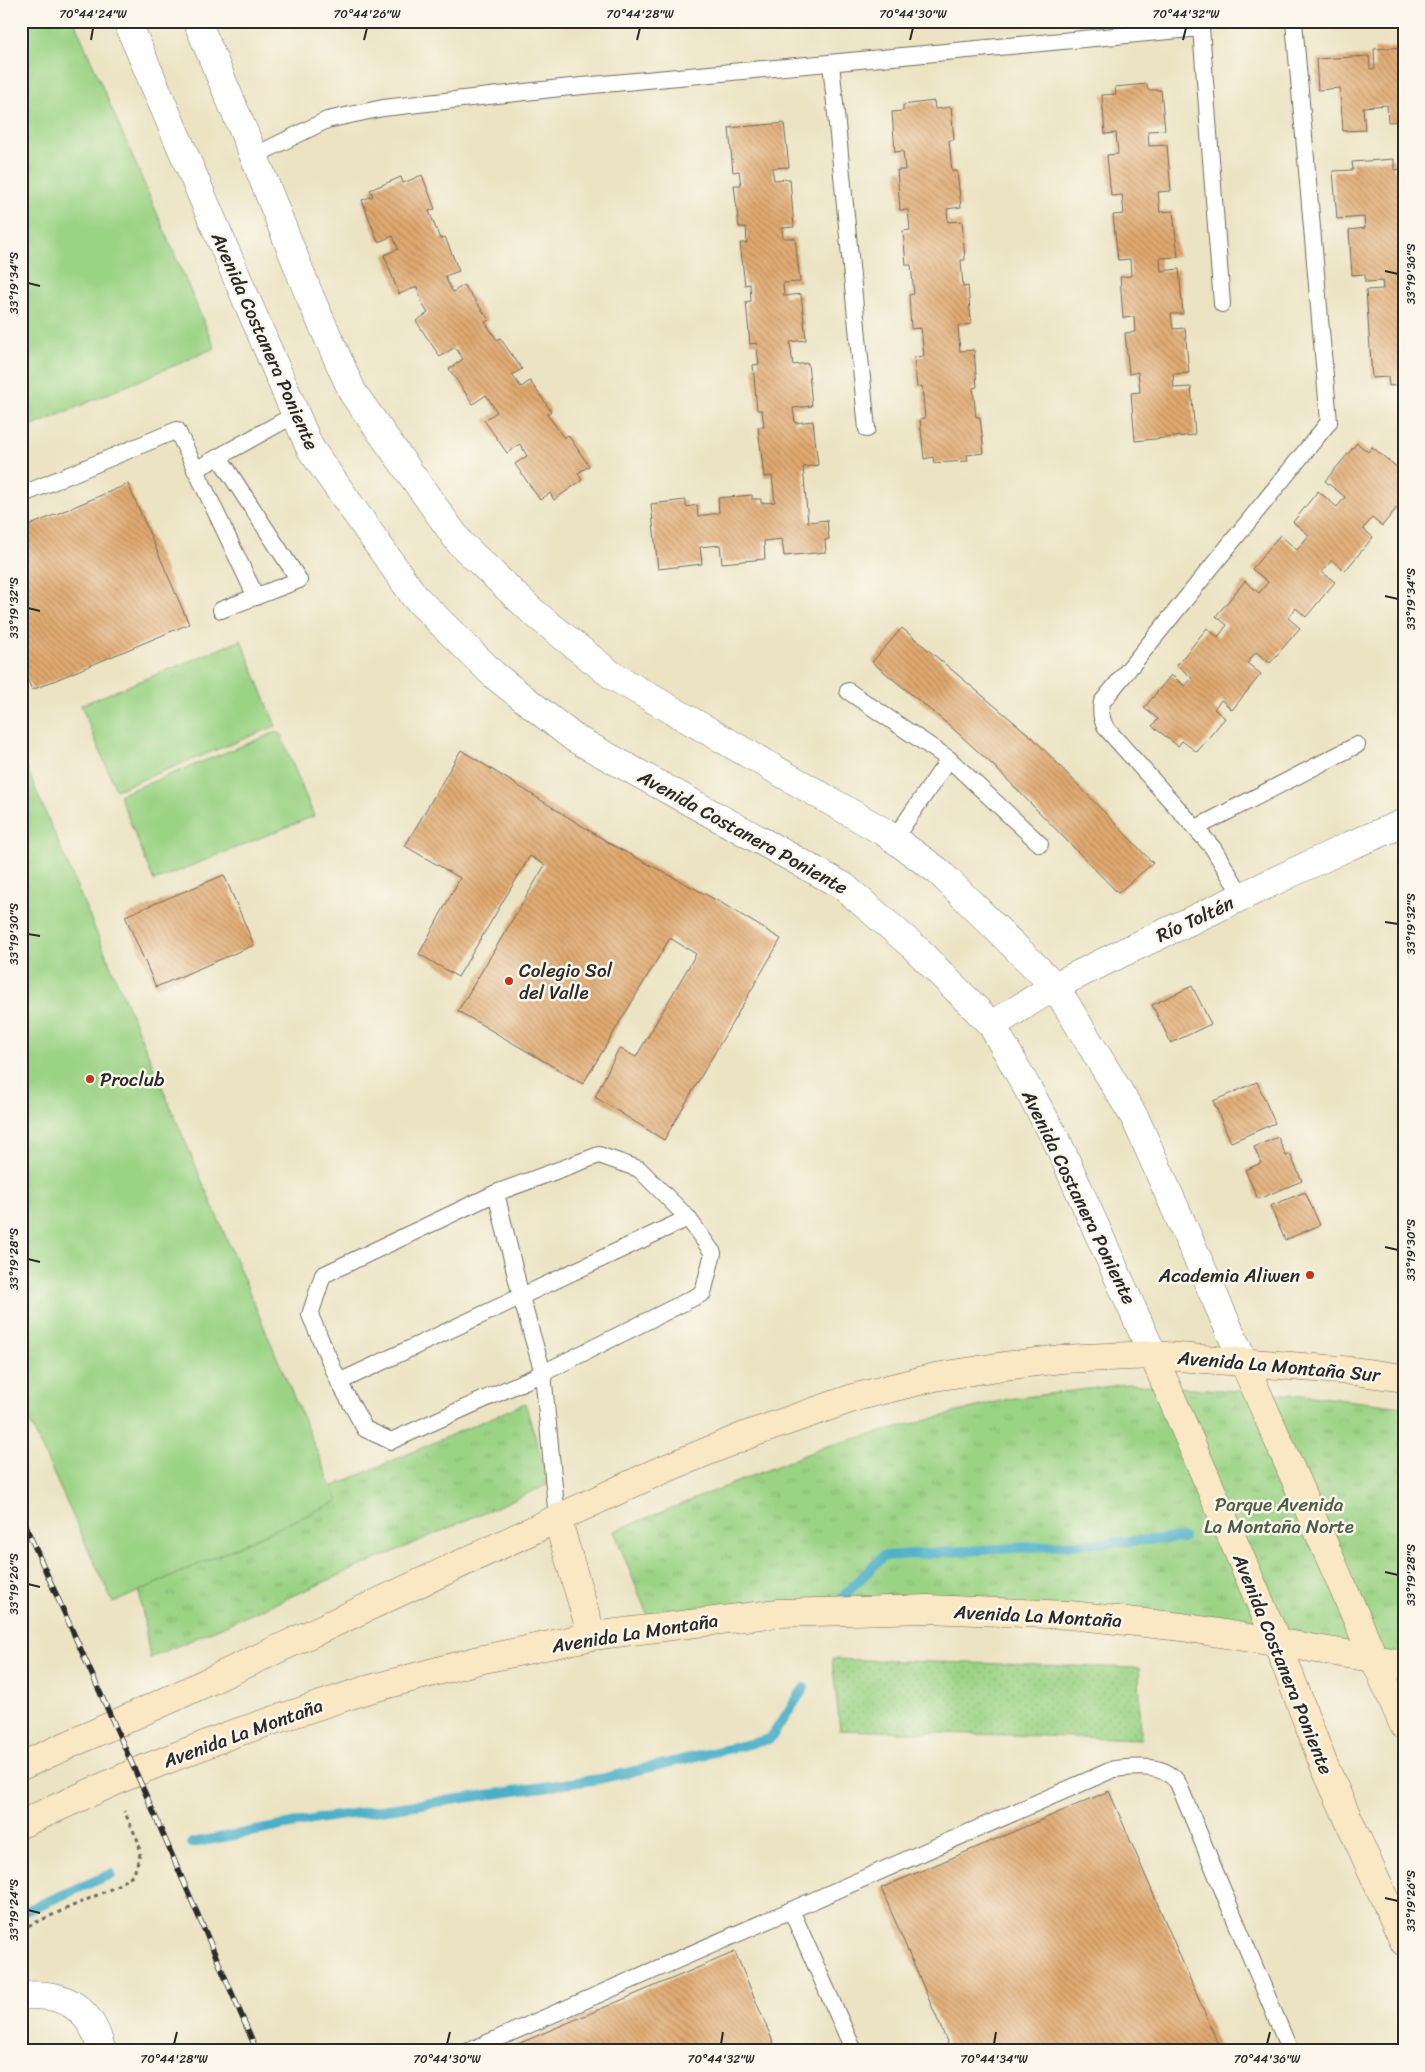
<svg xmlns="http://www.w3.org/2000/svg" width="1425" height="2072" viewBox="0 0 1425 2072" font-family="Sriracha,sans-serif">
	<defs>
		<pattern id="grass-dots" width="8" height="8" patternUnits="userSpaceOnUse" patternTransform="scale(1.25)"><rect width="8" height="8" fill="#9bd385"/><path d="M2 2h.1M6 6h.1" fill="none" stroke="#86b573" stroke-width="1.8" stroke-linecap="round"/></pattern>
		<pattern id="park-tufts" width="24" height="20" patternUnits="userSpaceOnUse" patternTransform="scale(1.25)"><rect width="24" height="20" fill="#9bd385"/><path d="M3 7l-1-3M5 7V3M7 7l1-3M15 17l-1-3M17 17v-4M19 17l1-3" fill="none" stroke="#86b573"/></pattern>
		<pattern id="building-back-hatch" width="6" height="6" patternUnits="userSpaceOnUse" patternTransform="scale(1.25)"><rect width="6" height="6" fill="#e0a970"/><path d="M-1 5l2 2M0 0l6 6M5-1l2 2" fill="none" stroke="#b68a5c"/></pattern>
	</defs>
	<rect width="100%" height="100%" fill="#fbf7ec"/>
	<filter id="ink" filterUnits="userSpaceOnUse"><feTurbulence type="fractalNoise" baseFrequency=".02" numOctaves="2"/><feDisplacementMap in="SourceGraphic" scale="10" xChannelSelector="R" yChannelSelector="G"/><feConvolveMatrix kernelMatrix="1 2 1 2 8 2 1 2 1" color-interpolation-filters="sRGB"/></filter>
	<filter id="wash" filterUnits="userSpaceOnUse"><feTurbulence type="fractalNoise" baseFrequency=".0096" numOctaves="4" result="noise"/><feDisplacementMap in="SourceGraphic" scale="20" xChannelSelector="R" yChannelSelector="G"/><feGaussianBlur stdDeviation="1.12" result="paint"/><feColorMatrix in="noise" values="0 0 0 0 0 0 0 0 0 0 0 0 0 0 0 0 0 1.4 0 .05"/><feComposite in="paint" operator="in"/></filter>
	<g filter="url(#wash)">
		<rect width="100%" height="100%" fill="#ebe3c2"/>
		<path fill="url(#grass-dots)" stroke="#637f58" d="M832,1659L1139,1668L1141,1739L840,1730Z"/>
		<g fill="url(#park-tufts)" stroke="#637f58">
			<path d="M1128,1384L1303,1395L1404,1407V1661L1177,1621L648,1617L614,1531L827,1446L1008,1399Z"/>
			<path d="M525,1403L549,1484L150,1658L136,1572Z"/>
		</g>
		<g fill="#9bd385" stroke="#637f58">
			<path d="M21,21H74L215,348L21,431Z"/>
			<path d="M241,640L276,726L116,790L81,705Z"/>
			<path d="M279,731L314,816L154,881L119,795Z"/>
			<path d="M21,755L338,1501L113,1603L21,1403Z"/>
		</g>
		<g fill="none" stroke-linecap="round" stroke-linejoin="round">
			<g stroke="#48afc7" stroke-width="10">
				<path d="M839,1601L883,1556L1183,1538"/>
				<path d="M192,1843L323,1818L600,1779L770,1739L804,1688"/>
				<path d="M21,1913L111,1874"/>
			</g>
		</g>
		<g id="blocks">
			<g fill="url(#building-back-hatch)">
				<path d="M1404,47V121L1388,122L1387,105L1363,107L1365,130L1343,131L1340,88L1318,90L1316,59L1369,56L1370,69H1375L1374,49Z"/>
				<path d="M1147,84L1148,90H1161L1165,130L1148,131L1149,146L1167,145L1171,191L1158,192L1160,212L1173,211L1178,257L1160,258L1161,271L1179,269L1183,314H1171L1173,329L1185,328L1189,373L1173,374L1174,388L1191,387L1195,435L1135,441L1131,393L1140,392L1138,372L1129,374L1125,333L1135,332L1134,317L1123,318L1120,277L1131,276L1130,259L1118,260L1113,215L1124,214L1122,195L1111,196L1107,155L1118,154L1116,133L1105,134L1102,95L1116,94L1115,87Z"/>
				<path d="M934,101L935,109L951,107L954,140H949L952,171H957L961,207L947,209L948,222L962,221L965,260H961L963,287L968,286L971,324L958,326L960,351L974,350L977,387L973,388L976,417H980L984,453L967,455L968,461L934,463L933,457L924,459L920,419L925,418L922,386L917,387L914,357L924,356L921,328L911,329L909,295L914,294L911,265H906L903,231L910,230L908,210H900L897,170H905L903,151L895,152L892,112L903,111V105Z"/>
				<path d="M784,123L789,167L772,168L774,180L790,179L794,227L782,228L783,238H795L800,282L783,283L784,296L801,294L806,340L790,342L793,365L808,363L812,406L793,408L795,423L813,421L818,465L803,467L808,522L827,520L829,539L825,540L826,552L784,556L782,539L764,541L765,559L722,563L720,545L700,547L702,564L658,569L651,504L686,500V507L697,505L698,516L719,513L718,498L752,495V499H761V503L775,502L772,476L764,477L758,427H764L762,410H757L753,365L759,364L756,343L750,344L746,302L751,301L750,284L745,285L740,243H747L746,227H739L734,185H741L739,171L733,172L729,128Z"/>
				<path d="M1394,159V170L1404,169V214H1401L1402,225L1404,224V272H1402L1404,385L1389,386L1388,377L1372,378L1366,290L1383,289L1382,281L1365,282V274L1352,275L1349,230L1365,228L1364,217L1337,219L1333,171L1353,170L1352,162Z"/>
				<path d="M422,175L435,209L429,211L440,239L445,237L459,271L445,276L451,289L453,292L464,285L489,320L485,322L497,340L500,338L522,369L512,375L521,387L530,381L551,411L547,414L564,438L568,435L589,466L578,473L582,480L554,500L550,493L540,500L515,464L527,456L520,444L507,453L484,420L497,412L486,395L473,404L449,369L463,359L455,347L440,357L416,321L428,313L424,307L417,287L399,294L384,255L398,249L393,236L378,242L362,200L373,196L370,190L401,177L403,183Z"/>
				<path d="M1357,443L1368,452L1372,447L1404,473L1399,480L1404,485V499L1382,526L1372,518L1363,529L1373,537L1345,571L1332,560L1322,572L1335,582L1306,617L1296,608L1288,618L1300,628L1270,663L1256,652L1247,663L1261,674L1232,710L1221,700L1214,709L1225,718L1197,752L1182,741L1178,746L1152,726L1158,719L1144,708L1171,675L1185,686L1192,678L1177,665L1207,628L1218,637L1227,625L1216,616L1245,581L1259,593L1268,582L1252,569L1280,535L1297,550L1309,535L1293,522L1318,491L1337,507L1345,497L1325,481Z"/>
				<path d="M128,484L189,624L32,690L21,665V529Z"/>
				<path d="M902,628L1033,738L1153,863L1118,893L994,766L950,726L872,662Z"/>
				<path d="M461,750L614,846L720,902L781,939L664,1140L595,1097L619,1048L636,1057L696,954L670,938L583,1084L458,1011L545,865L530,856L458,977L419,954L460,878L405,846Z"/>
				<path d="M224,875L254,945L156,987L125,916Z"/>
				<path d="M1192,986L1211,1024L1171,1043L1152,1005Z"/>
				<path d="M1257,1082L1275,1123L1231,1142L1213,1101Z"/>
				<path d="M1278,1137L1286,1156L1290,1154L1302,1181L1258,1199L1245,1170L1261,1163L1254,1147Z"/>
				<path d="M1305,1192L1320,1225L1285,1240L1270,1206Z"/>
				<path d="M1109,1791L1221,2051H951L881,1888Z"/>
				<path d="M735,1952L777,2051H507L506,2049Z"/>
			</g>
		</g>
	</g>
	<g filter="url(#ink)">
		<use href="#blocks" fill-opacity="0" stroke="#6e6b60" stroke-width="1"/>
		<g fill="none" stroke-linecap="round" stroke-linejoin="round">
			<defs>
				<g id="lane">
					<path d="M831,63L867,429"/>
					<path d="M254,156L327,120L383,108L561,88L1201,28L1222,304"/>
					<path d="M219,457L299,580L221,610"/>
					<path d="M195,470L296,414"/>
					<path d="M21,495L177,430L256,597"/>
					<path d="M848,691L949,759L1040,844"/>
					<path d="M1196,828L1357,745"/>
					<path d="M894,839L949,759"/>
					<path d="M1242,896L1213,848L1106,728C1101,719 1100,712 1102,702L1329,422L1294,22L1297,21"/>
					<path d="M599,1155L639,1169L688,1218L713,1253L703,1293L543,1373L391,1441L365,1429L339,1382L310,1315L323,1275L496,1193Z"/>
					<path d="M496,1193L521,1297L543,1373L557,1518"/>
					<path d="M339,1382L688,1218"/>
					<path d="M791,1910L854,2051"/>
					<path d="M469,2051L1114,1769C1135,1767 1165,1763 1178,1783L1290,2051"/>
				</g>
				<g id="street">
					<path d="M127,21L310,448L415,597L494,675L574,738L843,886L913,946L992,1025L1057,1141L1153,1355"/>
					<path d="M197,21L254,156L310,297L353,393L460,543L533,612L613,676L884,832L938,871L1055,986L1135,1118L1244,1363"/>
					<path d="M992,1025L1055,986L1124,952L1349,846L1404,823"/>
					<path d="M21,1996C51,1993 75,1998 92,2025C97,2033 99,2043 102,2051"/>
				</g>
				<g id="secondary">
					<path d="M1153,1355L1277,1642L1323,1763L1404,1942"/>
					<path d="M1244,1363L1404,1726"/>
					<path d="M557,1518L592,1636"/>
					<path d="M21,1766L173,1698L655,1473L747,1435L856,1397L935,1377L1004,1366L1061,1359L1153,1355L1353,1371L1404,1378"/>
					<path d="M21,1824L136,1772L232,1734L366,1690L479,1660L592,1636L778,1613L928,1609L1070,1615L1182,1627L1372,1658L1404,1665"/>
				</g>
			</defs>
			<use href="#lane" stroke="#6e6b60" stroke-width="18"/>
			<use href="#street" stroke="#6e6b60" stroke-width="29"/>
			<use href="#secondary" stroke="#6e6b60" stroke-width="29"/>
			<path stroke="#6e6b60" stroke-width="3" stroke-dasharray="4 4" stroke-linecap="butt" d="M21,1929L113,1888L134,1874L140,1854L139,1843L124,1811"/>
			<use href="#lane" stroke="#fff" stroke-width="16"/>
			<use href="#street" stroke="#fff" stroke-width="28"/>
			<use href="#secondary" stroke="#fae7c3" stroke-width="28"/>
			<defs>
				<path id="rail" d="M21,1516L146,1795L257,2051"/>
			</defs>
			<use href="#rail" stroke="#2b2b2b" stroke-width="5.5"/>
			<use href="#rail" stroke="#fbf7ec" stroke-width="4" stroke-dasharray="11" stroke-linecap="butt"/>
		</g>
	</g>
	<path fill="none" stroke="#2b2b2b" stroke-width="2" d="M91,40L93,28M364,40L367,28M637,40L640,28M910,40L913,28M1183,40L1186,28M1385,271L1398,274M28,283L40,286M1385,596L1398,599M28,608L40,611M1385,922L1398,924M28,934L40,936M1385,1247L1398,1250M28,1259L40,1262M1385,1572L1398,1575M28,1584L40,1587M1385,1898L1398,1901M28,1910L40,1913M174,2044L177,2032M447,2044L450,2032M721,2044L723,2032M994,2044L996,2032M1267,2044L1270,2032"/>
	<g fill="#c8321e" stroke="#fbf7ec" stroke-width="2">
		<circle cx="509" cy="981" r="5"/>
		<circle cx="90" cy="1079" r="5"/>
		<circle cx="1310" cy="1275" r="5"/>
	</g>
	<g text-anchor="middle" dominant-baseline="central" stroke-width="5" stroke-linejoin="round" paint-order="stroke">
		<g font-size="19" fill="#2b2b2b" stroke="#fbf7ec">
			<text transform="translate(265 341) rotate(66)">Avenida Costanera Poniente</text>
			<text transform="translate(743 832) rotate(29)">Avenida Costanera Poniente</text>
			<text transform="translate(1195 919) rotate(-25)">Río Toltén</text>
			<text transform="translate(1079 1197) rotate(64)">Avenida Costanera Poniente</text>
			<text transform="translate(1279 1366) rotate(5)">Avenida La Montaña Sur</text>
			<text transform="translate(1038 1616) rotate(3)">Avenida La Montaña</text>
			<text transform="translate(635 1633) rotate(-9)">Avenida La Montaña</text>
			<text transform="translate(1283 1664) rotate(68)">Avenida Costanera Poniente</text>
			<text transform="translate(243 1733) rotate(-20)">Avenida La Montaña</text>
		</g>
		<g font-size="19" fill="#2b2b2b" stroke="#fbf7ec" text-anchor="start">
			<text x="519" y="970">Colegio Sol<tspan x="519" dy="22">del Valle</tspan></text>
			<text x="100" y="1079">Proclub</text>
			<text x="1300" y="1275" text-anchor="end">Academia Aliwen</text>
		</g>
		<g font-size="19" fill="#4d5d46" stroke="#fbf7ec">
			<text x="1279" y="1504">Parque Avenida<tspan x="1279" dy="22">La Montaña Norte</tspan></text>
		</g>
	</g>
	<rect width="1425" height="2072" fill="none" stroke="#fbf7ec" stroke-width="55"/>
	<rect x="28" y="28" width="1370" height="2016" fill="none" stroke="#2b2b2b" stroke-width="2"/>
	<g font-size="12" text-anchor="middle" fill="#2b2b2b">
		<text x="93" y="18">70°44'24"W</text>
		<text x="367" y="18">70°44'26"W</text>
		<text x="640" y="18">70°44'28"W</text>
		<text x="913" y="18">70°44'30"W</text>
		<text x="1186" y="18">70°44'32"W</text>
		<text transform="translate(1411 274) rotate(-90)" y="4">33°19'36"S</text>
		<text transform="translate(14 283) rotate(-90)" y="4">33°19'34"S</text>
		<text transform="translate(1411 599) rotate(-90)" y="4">33°19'34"S</text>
		<text transform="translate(14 608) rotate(-90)" y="4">33°19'32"S</text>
		<text transform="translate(1411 924) rotate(-90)" y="4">33°19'32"S</text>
		<text transform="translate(14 934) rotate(-90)" y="4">33°19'30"S</text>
		<text transform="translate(1411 1250) rotate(-90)" y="4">33°19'30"S</text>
		<text transform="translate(14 1259) rotate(-90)" y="4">33°19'28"S</text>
		<text transform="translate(1411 1575) rotate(-90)" y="4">33°19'28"S</text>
		<text transform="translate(14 1584) rotate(-90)" y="4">33°19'26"S</text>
		<text transform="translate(1411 1901) rotate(-90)" y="4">33°19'26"S</text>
		<text transform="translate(14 1910) rotate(-90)" y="4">33°19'24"S</text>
		<text x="174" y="2063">70°44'28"W</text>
		<text x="447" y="2063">70°44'30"W</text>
		<text x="721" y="2063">70°44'32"W</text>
		<text x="994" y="2063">70°44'34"W</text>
		<text x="1267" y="2063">70°44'36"W</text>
	</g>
</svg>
